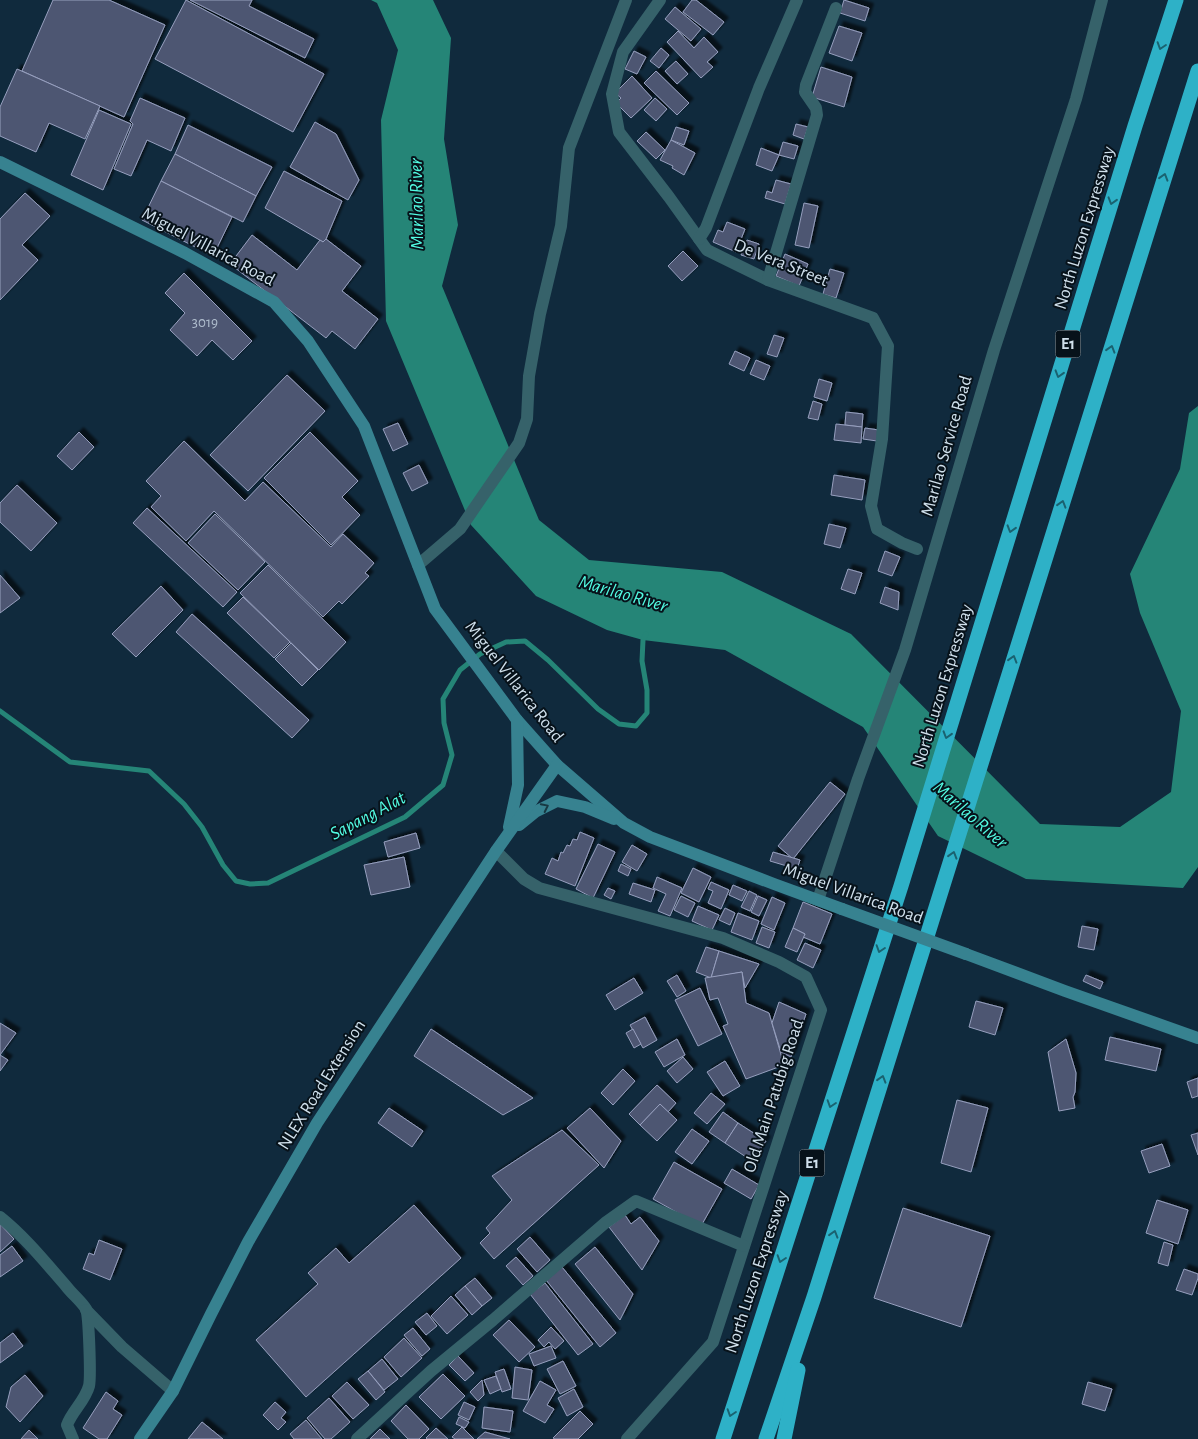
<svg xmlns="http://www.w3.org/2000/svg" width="1198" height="1439" viewBox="0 0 1198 1439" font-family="'Alegreya Sans',sans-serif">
	<defs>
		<filter id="shadow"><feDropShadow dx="4.5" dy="-4.5" stdDeviation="1" flood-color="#0009"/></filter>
	</defs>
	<rect width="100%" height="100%" fill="#102a3d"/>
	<path fill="#258577" d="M371,0H433L451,38L444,139L458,225L442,286L539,520L589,560L722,572L851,634L1040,824L1120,827L1171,792L1181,711L1140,613L1130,574L1180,469L1189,413L1198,406V867L1183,888L1026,879L938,836L863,727L725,650L643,640L607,630L536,596L471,525L386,321L381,120L398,50L377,3Z"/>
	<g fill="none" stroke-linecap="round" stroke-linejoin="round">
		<path stroke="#258577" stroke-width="5" d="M0,711L70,762L149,771L184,804L202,827L223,865L236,881L250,884L268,883L405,817L443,785L452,755L444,723L443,699L460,670L480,654L506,642L525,641L548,660L598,709L619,724L636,726L647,713V690L642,661L643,640L646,634"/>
	</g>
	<g fill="#4e5672" stroke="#969fbe" filter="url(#shadow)">
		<path d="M53,0H109L165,25L124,117L22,71Z"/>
		<path d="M186,0L324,74L293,132L155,59Z"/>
		<path d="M190,0H252L249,6L314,39L305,58Z"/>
		<path d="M692,0H696L724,22L713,35L683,12Z"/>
		<path d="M844,0L869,8L865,21L840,13Z"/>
		<path d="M675,7L701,29L691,41L665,19Z"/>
		<path d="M839,26L862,33L852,61L829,53Z"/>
		<path d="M678,31L694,48L704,37L718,52L707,62L713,67L701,78L667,42Z"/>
		<path d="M661,48L669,55L659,68L650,61Z"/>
		<path d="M634,51L646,57L637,74L625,69Z"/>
		<path d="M676,61L688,74L677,84L665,71Z"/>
		<path d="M821,67L852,77L844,107L812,97Z"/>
		<path d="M17,69L100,106L85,139L49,123L36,152L0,136V107Z"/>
		<path d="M656,71L689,103L677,115L644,83Z"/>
		<path d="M632,76L652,98L631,118L616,103L621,98L615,93Z"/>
		<path d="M140,98L185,118L171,151L147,140L131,176L114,169L133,124L130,121Z"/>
		<path d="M655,98L667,109L656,121L644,110Z"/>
		<path d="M99,110L131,124L103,190L71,175Z"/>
		<path d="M315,122L336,134L359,180L348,200L290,167Z"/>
		<path d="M796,124L808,127L804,139L793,135Z"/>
		<path d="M188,125L272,167L256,196L175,154Z"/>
		<path d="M676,127L689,131L684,145L671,140Z"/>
		<path d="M646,132L665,150L656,159L637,141Z"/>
		<path d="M671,140L695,153L684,175L672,168L673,166L660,160Z"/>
		<path d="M783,142L798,146L794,159L779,155Z"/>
		<path d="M761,148L779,155L772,171L756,165Z"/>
		<path d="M175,154L256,196L243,222L161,181Z"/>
		<path d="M284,171L342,201L326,239L323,242L265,208Z"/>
		<path d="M776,180L791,184L785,204L765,198L767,191L772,193Z"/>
		<path d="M161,181L232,217L213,256L142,220Z"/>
		<path d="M25,193L50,216L22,245L38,260L0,300V219Z"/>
		<path d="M804,203L818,206L809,248L795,245Z"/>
		<path d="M727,222L745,229L736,252L713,242L718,230L723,232Z"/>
		<path d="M252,235L297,270L320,240L323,242L326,239L361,266L342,291L378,319L355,349L332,331L326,338L230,264Z"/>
		<path d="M747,240L759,244L754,259L741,255Z"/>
		<path d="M683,251L698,266L682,281L668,266Z"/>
		<path d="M785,254L808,264L799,286L776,276Z"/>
		<path d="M830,269L844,273L836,298L823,294Z"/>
		<path d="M184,273L252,341L233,360L212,340L197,356L170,330L185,313L165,293Z"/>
		<path d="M774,335L784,338L777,357L767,354Z"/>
		<path d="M735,351L750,358L744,371L729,364Z"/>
		<path d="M756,360L770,366L764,380L750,374Z"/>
		<path d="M287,375L325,411L248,491L210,455Z"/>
		<path d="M819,379L832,383L827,401L814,397Z"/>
		<path d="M813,401L822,404L818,420L808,418Z"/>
		<path d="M846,412L863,414L862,427L845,425Z"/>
		<path d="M398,423L408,444L393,451L383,429Z"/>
		<path d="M836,424L862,427L861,443L834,440Z"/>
		<path d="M865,428L879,430L877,441L863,439Z"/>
		<path d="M79,432L94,447L72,470L57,456Z"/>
		<path d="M310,432L358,481L342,497L360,515L331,545L264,478Z"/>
		<path d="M184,441L245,501L263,482L331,547L343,534L374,563L365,573L369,576L342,604L339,601L323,617L214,511L186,541L151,507L161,496L146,481Z"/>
		<path d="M419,465L428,483L412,491L403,473Z"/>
		<path d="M834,475L865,480L862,500L831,495Z"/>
		<path d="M17,485L57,523L31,551L0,522V503Z"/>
		<path d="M147,508L237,592L223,607L133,523Z"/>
		<path d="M215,514L265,562L238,590L188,543Z"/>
		<path d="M829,524L846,528L840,548L824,544Z"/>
		<path d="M885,551L900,557L892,576L878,571Z"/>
		<path d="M268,565L346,642L319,670L240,593Z"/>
		<path d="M848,569L862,573L855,594L841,589Z"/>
		<path d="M0,575L20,598L0,613Z"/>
		<path d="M161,586L183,610L136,657L112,634Z"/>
		<path d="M885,587L899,592L898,610L880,603Z"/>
		<path d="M243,597L290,642L274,658L227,613Z"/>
		<path d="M192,614L309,720L292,738L176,632Z"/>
		<path d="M291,643L318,670L302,686L275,659Z"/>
		<path d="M830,782L845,794L793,859L778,846Z"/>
		<path d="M580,832L594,838L575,886L545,874L552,858L558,861L561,852L563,853L567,845L570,846L573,839L577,840Z"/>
		<path d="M416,833L420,848L388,857L384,842Z"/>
		<path d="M598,844L615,852L593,898L576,889Z"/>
		<path d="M632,845L647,854L637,871L622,862Z"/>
		<path d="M773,852L800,860L797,869L770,861Z"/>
		<path d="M404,857L410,887L371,895L364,865Z"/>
		<path d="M621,864L631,869L628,876L618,871Z"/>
		<path d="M693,868L711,877L699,902L681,893Z"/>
		<path d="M657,877L682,888L670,916L658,911L666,894L653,888Z"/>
		<path d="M711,882L729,890L721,909L708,903L713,891L708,889Z"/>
		<path d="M633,883L655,890L651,902L629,894Z"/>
		<path d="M733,885L747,891L742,901L729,895Z"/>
		<path d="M608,888L615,891L611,899L604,895Z"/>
		<path d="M749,891L757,895L750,911L741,907Z"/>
		<path d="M681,896L695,903L688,917L674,910Z"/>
		<path d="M758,896L767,900L759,916L751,912Z"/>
		<path d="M772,897L785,903L774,930L761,924Z"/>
		<path d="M803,902L832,914L820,944L803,937L805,934L793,928Z"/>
		<path d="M698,906L719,915L712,930L692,921Z"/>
		<path d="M725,908L735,913L730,925L719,920Z"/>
		<path d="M738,913L759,921L752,940L731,932Z"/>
		<path d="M1082,926L1098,929L1094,950L1078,947Z"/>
		<path d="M762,927L775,932L769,948L756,943Z"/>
		<path d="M793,928L805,934L797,952L785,947Z"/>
		<path d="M805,943L821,950L813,968L797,960Z"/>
		<path d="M706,947L719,951L711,978L696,972Z"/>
		<path d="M719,951L759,964L745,988L742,972L711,978Z"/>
		<path d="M742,972L746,1003L769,1013L784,1065L746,1079L723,1026L728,1024L718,998L710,1000L705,978Z"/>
		<path d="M677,975L686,991L677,997L667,981Z"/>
		<path d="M1086,975L1103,982L1100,989L1083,981Z"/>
		<path d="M634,978L643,993L615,1010L606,995Z"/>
		<path d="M700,988L722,1034L698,1046L675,1000Z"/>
		<path d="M976,1001L1003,1008L995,1035L969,1027Z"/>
		<path d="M779,1002L806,1014L791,1057L781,1052L772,1023Z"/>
		<path d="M645,1017L657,1040L643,1048L630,1025Z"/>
		<path d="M0,1023L16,1033L0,1055L8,1060L0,1071Z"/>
		<path d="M431,1029L533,1098L503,1115L414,1056Z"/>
		<path d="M633,1029L641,1044L634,1048L626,1033Z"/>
		<path d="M1110,1037L1161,1049L1156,1071L1105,1060Z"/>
		<path d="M677,1039L685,1055L664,1067L655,1052Z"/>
		<path d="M1066,1039L1076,1073L1075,1092L1073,1097L1075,1108L1059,1111L1048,1052Z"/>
		<path d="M683,1057L693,1069L677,1083L667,1071Z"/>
		<path d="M725,1061L740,1086L723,1096L707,1072Z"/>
		<path d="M623,1069L635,1081L613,1105L601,1093Z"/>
		<path d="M1198,1078V1096L1192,1098L1187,1082Z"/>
		<path d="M657,1085L676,1103L668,1112L660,1104L640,1125L629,1114Z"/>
		<path d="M711,1093L725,1104L707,1124L694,1113Z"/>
		<path d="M957,1100L988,1108L971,1172L941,1163Z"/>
		<path d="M660,1104L677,1120L657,1141L640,1125Z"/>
		<path d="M389,1108L423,1131L412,1147L378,1123Z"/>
		<path d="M590,1108L621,1141L604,1168L567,1128Z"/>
		<path d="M723,1112L738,1123L725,1143L709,1132Z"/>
		<path d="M738,1123L766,1141L752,1161L725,1143Z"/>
		<path d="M692,1129L709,1141L692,1164L675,1152Z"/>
		<path d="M562,1130L599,1165L494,1259L480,1243L490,1233L486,1228L512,1200L492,1176Z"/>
		<path d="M1198,1133V1155L1191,1135Z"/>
		<path d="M1162,1144L1170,1166L1149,1173L1141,1151Z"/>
		<path d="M674,1162L722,1189L701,1226L653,1199Z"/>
		<path d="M732,1169L759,1185L751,1199L724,1183Z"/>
		<path d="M1157,1200L1188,1210L1178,1244L1146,1233Z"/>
		<path d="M414,1205L461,1258L306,1397L256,1340L318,1284L308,1273L336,1248L349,1263Z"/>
		<path d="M903,1208L990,1236L961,1327L874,1298Z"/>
		<path d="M625,1215L631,1224L640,1217L659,1241L642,1270L609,1227Z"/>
		<path d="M0,1224L14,1239L0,1252Z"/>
		<path d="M530,1237L550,1260L537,1272L517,1249Z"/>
		<path d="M99,1240L122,1249L110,1280L83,1269L89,1253L94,1255Z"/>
		<path d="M1164,1242L1173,1245L1168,1266L1158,1263Z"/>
		<path d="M12,1246L23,1261L0,1277V1255Z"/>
		<path d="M595,1247L633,1294L620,1320L575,1264Z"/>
		<path d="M516,1257L533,1276L523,1285L506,1266Z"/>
		<path d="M562,1267L616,1333L600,1347L546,1280Z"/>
		<path d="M1184,1269L1198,1274V1278L1192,1295L1176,1290Z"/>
		<path d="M475,1278L492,1298L482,1306L465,1286Z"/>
		<path d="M545,1283L593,1344L578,1355L530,1294Z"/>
		<path d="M465,1286L482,1306L472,1315L455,1295Z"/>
		<path d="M451,1296L468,1315L447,1334L431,1316Z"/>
		<path d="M427,1313L437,1326L426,1335L415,1322Z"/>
		<path d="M509,1320L535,1347L519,1362L493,1335Z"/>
		<path d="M551,1327L564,1341L555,1349L549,1342L544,1347L538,1340Z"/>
		<path d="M413,1328L430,1349L422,1356L404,1335Z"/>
		<path d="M13,1333L23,1346L0,1363V1343Z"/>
		<path d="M404,1338L422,1358L401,1377L384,1357Z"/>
		<path d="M551,1346L556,1358L534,1366L529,1354Z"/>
		<path d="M458,1356L474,1373L465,1381L449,1365Z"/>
		<path d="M382,1359L398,1379L384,1390L368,1371Z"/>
		<path d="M563,1361L576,1386L560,1394L547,1369Z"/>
		<path d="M515,1367L532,1370L528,1400L512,1398Z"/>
		<path d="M504,1369L511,1389L502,1392L495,1372Z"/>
		<path d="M368,1371L385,1392L376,1400L358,1379Z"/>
		<path d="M443,1374L465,1396L441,1419L419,1397Z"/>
		<path d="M25,1375L43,1396L20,1422L6,1407L11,1387Z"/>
		<path d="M496,1376L501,1389L490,1394L484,1380Z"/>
		<path d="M482,1380L484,1395L478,1401L470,1392Z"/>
		<path d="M540,1381L556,1390L547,1405L554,1409L545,1423L523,1411Z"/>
		<path d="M347,1382L369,1405L353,1419L332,1396Z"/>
		<path d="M1088,1382L1112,1389L1105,1411L1082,1404Z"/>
		<path d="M574,1389L583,1407L567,1416L558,1398Z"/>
		<path d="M106,1392L118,1401L113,1409L122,1415L107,1439H99L83,1428Z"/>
		<path d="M329,1398L350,1422L331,1439H325L307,1418Z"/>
		<path d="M275,1402L286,1412L281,1418L286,1422L278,1430L263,1415Z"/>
		<path d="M464,1402L475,1407L469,1420L458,1415Z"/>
		<path d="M406,1405L429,1429L419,1439H408L391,1421Z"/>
		<path d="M484,1407L513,1411L510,1432L482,1428Z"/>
		<path d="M580,1411L593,1424L578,1439H555L553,1438Z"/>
		<path d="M459,1417L469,1422L465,1428L456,1424Z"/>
		<path d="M306,1420L322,1439H294L290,1434Z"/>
		<path d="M202,1422L223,1439H188Z"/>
		<path d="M462,1427L474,1439H455L452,1437Z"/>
		<path d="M436,1428L448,1439H427L426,1438Z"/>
		<path d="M380,1429L390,1439H370Z"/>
		<path d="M29,1430L38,1439H21Z"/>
		<path d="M485,1432L510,1439H477Z"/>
	</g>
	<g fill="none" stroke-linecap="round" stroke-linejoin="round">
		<g stroke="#36626a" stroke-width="12">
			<path d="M660,0L623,52L612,94L619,132L669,197L707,250L768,280L873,318L888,346L882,439L871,506L877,529L902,543L917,549"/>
			<path d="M699,239L706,228L759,88L797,0"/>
			<path d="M768,280L817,115L816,108L805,92L806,85L836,8"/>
			<path d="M418,565L460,529L519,443L527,419L529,376L540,314L561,226L569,148L626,0"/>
			<path d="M496,851L524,879L539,888L723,938L779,962L806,977L821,1010L713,1342L627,1439"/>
			<path d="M0,1217C25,1237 45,1262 66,1286C71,1293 82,1302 86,1309C89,1316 91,1378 89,1386C85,1401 72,1411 67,1425L73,1439"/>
			<path d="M86,1310L122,1347L173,1391"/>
			<path d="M357,1439L431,1371L493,1320L605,1223L636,1201L744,1246"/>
		</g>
		<path stroke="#36626a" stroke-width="12" d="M818,900L858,779L905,650L994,350L1076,99L1102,0"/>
		<g stroke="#378290" stroke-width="12">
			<path d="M0,162L185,253L274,302L308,341L364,426L435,609L517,720L557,765L624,823L650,837L774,884L842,909"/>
			<path d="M519,825L535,812L557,801L585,807L614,819"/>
			<path d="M509,827L518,785L517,720"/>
			<path d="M966,954L1065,991L1198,1038"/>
			<path d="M140,1439L173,1391L211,1314L248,1242L317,1123L496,851L557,765"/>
		</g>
		<g stroke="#2eb1c7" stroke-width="15">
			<path d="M723,1439L901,886L1135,126L1176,0"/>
			<path d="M766,1439L814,1297L1198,71"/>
			<path d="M784,1439L798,1370"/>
		</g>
		<path stroke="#378290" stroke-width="12" d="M842,909L966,954"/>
	</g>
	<defs><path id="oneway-chevron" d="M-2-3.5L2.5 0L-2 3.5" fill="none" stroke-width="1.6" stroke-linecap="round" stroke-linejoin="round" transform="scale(1.25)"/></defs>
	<g stroke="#1a6270">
		<use href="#oneway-chevron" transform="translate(1161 46) rotate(108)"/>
		<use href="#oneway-chevron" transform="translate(1164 177) rotate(-73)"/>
		<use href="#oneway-chevron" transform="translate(1112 201) rotate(107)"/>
		<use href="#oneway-chevron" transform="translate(1111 349) rotate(-73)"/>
		<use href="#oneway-chevron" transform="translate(1059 374) rotate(107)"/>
		<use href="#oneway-chevron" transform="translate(1062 504) rotate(-73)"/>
		<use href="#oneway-chevron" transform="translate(1011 529) rotate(107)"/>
		<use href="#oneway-chevron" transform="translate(1013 659) rotate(-73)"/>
		<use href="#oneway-chevron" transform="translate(947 735) rotate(107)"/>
		<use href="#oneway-chevron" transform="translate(953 855) rotate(-73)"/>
		<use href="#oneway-chevron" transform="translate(880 949) rotate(108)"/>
		<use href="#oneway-chevron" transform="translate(882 1079) rotate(-73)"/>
		<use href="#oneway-chevron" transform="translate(831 1104) rotate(108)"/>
		<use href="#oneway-chevron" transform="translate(834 1234) rotate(-73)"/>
		<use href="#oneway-chevron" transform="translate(781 1259) rotate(108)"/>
		<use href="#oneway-chevron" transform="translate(731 1413) rotate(108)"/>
	</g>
	<use stroke="#183943" href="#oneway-chevron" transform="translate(545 807) rotate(-26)"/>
	<g text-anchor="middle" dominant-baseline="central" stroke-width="4" stroke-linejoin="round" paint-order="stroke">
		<g font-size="15" fill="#b0bece">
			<text x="205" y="322">3019</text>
		</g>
		<g fill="#07121a" stroke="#94a2ad" stroke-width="1">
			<rect x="1055.5" y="330.5" width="25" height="27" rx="4"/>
			<rect x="799.5" y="1149.5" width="25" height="27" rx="4"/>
		</g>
		<g font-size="16" font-weight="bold" fill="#d0e0ec">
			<text x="1068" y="344">E1</text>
			<text x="812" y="1163">E1</text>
		</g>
		<g font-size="18" fill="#d0e0ec" stroke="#07121a">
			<text transform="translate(1085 228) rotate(-73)">North Luzon Expressway</text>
			<text transform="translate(208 247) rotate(28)">Miguel Villarica Road</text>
			<text transform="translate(781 263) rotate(22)">De Vera Street</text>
			<text transform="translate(947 446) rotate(-74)">Marilao Service Road</text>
			<text transform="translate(514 682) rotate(52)">Miguel Villarica Road</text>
			<text transform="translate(943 686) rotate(-73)">North Luzon Expressway</text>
			<text transform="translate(853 894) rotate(20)">Miguel Villarica Road</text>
			<text transform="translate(322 1085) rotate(-58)">NLEX Road Extension</text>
			<text transform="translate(774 1096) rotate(-72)">Old Main Patubig Road</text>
			<text transform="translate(757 1272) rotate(-72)">North Luzon Expressway</text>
		</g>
		<g font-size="19" font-style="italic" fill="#52fbe2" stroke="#07121a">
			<text transform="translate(417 204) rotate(-91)">Marilao River</text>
			<text transform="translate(623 594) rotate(16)">Marilao River</text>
			<text transform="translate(970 815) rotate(41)">Marilao River</text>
			<text transform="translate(368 816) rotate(-28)">Sapang Alat</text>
		</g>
	</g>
</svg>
